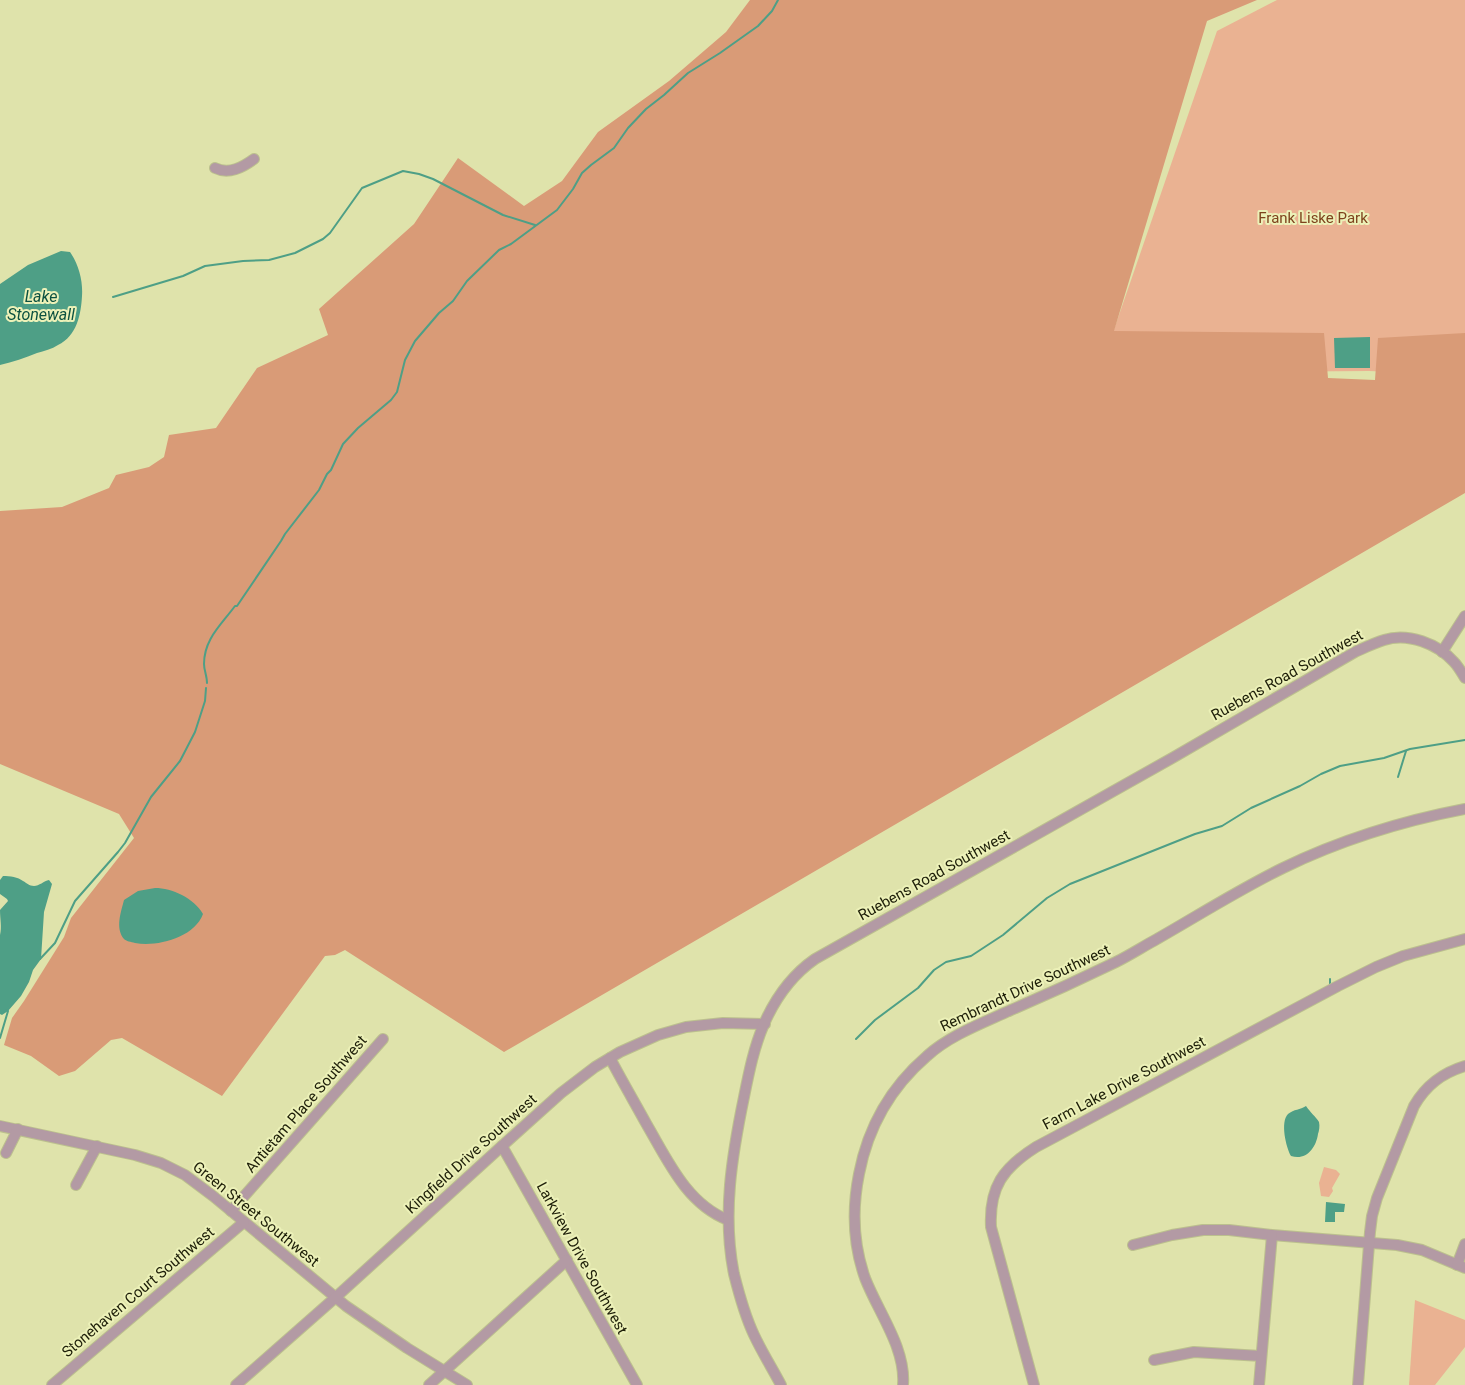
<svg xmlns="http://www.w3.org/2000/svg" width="1465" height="1385" viewBox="0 0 1465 1385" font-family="Roboto,sans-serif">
	<rect width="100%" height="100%" fill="#dfe3ab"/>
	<g fill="#eab292">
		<path d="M1277,0H1465V375L1369,371L1099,373L1217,31Z"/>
		<path d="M1324,1167L1336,1170L1340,1174L1332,1188L1333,1191L1329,1197L1321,1196L1319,1183Z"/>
		<path d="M1415,1300L1465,1320V1347L1435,1385H1409Z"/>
	</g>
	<path fill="#d99b77" d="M750,0H1257L1207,21L1114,331L1324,333L1328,378L1375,380L1378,338L1465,333V493L504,1052L345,950L335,955L325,956L222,1096L122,1038L111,1040L75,1071L59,1076L31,1056L4,1045L12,1018L24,1001L64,937L71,918L134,838L119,814L0,764V511L62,507L109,488L116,475L149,467L164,457L169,435L216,428L257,368L328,335L319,309L414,224L458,158L524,206L562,181L598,132L669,81L726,32Z"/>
	<g fill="#4e9f86">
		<path d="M61,251L70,252C79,265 83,281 82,296C81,314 77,336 58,345C52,349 44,351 37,353C25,358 13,362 0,365V284L28,265Z"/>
		<path d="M1370,337V368H1335L1334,338Z"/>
		<path d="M3,876C10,876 18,877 23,881C27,883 29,886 34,886C39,886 44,881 49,880L52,884L44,912L41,959L33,970L29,982L21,996L8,1011L2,1015L0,1014V935C2,927 0,919 0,910L8,901L7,899L0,894V880Z"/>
		<path d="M155,888C172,888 194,898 203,914C194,938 157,947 135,943C131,942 126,941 124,939C115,928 121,912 124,900L138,891Z"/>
		<path d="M1306,1106C1310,1112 1316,1117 1319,1122C1320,1126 1319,1131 1318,1134C1316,1148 1306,1161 1291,1156C1286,1147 1280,1122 1288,1114C1294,1109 1300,1110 1306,1106Z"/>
		<path d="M1326,1202L1345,1204L1344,1212H1335V1222H1325Z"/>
	</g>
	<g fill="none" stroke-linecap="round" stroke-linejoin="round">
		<g stroke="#4e9f86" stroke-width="2">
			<path d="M113,297L183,276L205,266L243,261L269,260L295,253L323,239L330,233L362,188L403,171L419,174L433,179L503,215L535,225"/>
			<path d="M207,683C207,676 204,670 204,664C204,639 221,625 235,606H237L281,541L285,534L319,490L327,474L331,470L343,444L358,428L391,400L397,392L405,360L415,341L439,313L453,301L467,281L499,250L511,244L557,210L573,189L582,173L591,165L614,148L628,128L646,109L664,95L688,73L720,53L758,26L772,11L778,0"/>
			<path d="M1398,777L1406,751"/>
			<path d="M40,959L55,943L75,901L118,852L125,843L151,797L180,761L195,732L205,701L206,688"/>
			<path d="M1330,979V985"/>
			<path d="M0,1038L8,1011L7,1010"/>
			<path d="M856,1039L875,1020L918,988L934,970L946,962L971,956L1003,935L1047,898L1070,884L1195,834L1222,826L1251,808L1300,786L1321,774L1340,766L1384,758L1410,749L1465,740"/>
		</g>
		<defs>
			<g id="minor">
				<path d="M215,168C229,175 243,167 254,159"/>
				<path d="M1442,652L1465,616"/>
				<path d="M610,1058C622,1081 635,1103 647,1125C668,1161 687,1204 728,1220"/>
				<path d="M0,1126L135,1155L161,1163L185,1175L213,1196L346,1306L407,1348L467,1385"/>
				<path d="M502,1146L637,1385"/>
				<path d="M6,1153L18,1129"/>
				<path d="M76,1185L97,1146"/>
				<path d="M231,1211L383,1039"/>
				<path d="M1133,1245L1172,1235L1203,1230H1229L1272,1235L1397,1245L1422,1250L1465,1268"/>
				<path d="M1457,1265L1465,1244"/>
				<path d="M1154,1360L1194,1352L1261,1356"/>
				<path d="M52,1385L244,1222"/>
				<path d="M236,1385L336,1297L502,1146L561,1093L595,1067L620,1052L658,1035L686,1027L723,1023L765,1024"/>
				<path d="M429,1385L567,1260"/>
				<path d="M781,1385C772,1368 762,1352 754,1335C745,1316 739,1294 734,1274C722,1215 732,1155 744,1097C749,1072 754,1047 764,1024C775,999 792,975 815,959L1174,757L1355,652C1364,648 1374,643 1384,640C1408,632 1438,644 1454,662C1458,666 1462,673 1465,678"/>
				<path d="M903,1385C906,1348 878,1312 865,1278C853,1244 852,1209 859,1174C868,1127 891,1087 927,1056C950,1035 983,1023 1011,1010C1046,995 1081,979 1116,962C1130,955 1144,946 1157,939C1199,915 1240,889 1283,868C1341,840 1402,821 1465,809"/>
				<path d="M1034,1385L991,1227C989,1187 1003,1168 1036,1147L1338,986L1376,967L1403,956L1465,939"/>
				<path d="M1259,1385L1272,1235"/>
				<path d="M1358,1385L1370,1232L1372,1216L1377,1198L1414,1106C1426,1085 1442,1073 1465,1066"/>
			</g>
		</defs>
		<use href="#minor" stroke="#bcc08e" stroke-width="12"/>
		<use href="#minor" stroke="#b39aa4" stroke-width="10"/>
	</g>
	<g text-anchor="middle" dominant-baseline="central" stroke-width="4" stroke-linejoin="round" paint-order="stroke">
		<g font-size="15" fill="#7e431d" stroke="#ecf1b8">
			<text x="1313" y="218">Frank Liske Park</text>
		</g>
		<g font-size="15" fill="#1d1e08" stroke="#ecf1b8">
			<text transform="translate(1287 675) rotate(-29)">Ruebens Road Southwest</text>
			<text transform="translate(934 875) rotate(-29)">Ruebens Road Southwest</text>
			<text transform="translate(1025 988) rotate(-25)">Rembrandt Drive Southwest</text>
			<text transform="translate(1124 1083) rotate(-28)">Farm Lake Drive Southwest</text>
			<text transform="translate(306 1104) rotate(-49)">Antietam Place Southwest</text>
			<text transform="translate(471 1154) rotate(-42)">Kingfield Drive Southwest</text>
			<text transform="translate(256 1214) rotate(39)">Green Street Southwest</text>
			<text transform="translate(582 1258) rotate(61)">Larkview Drive Southwest</text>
			<text transform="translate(138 1292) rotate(-40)">Stonehaven Court Southwest</text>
		</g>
		<g font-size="16" font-style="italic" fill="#0c5140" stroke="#ecf1b8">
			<text x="41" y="296">Lake<tspan x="41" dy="18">Stonewall</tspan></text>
		</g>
	</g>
</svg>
